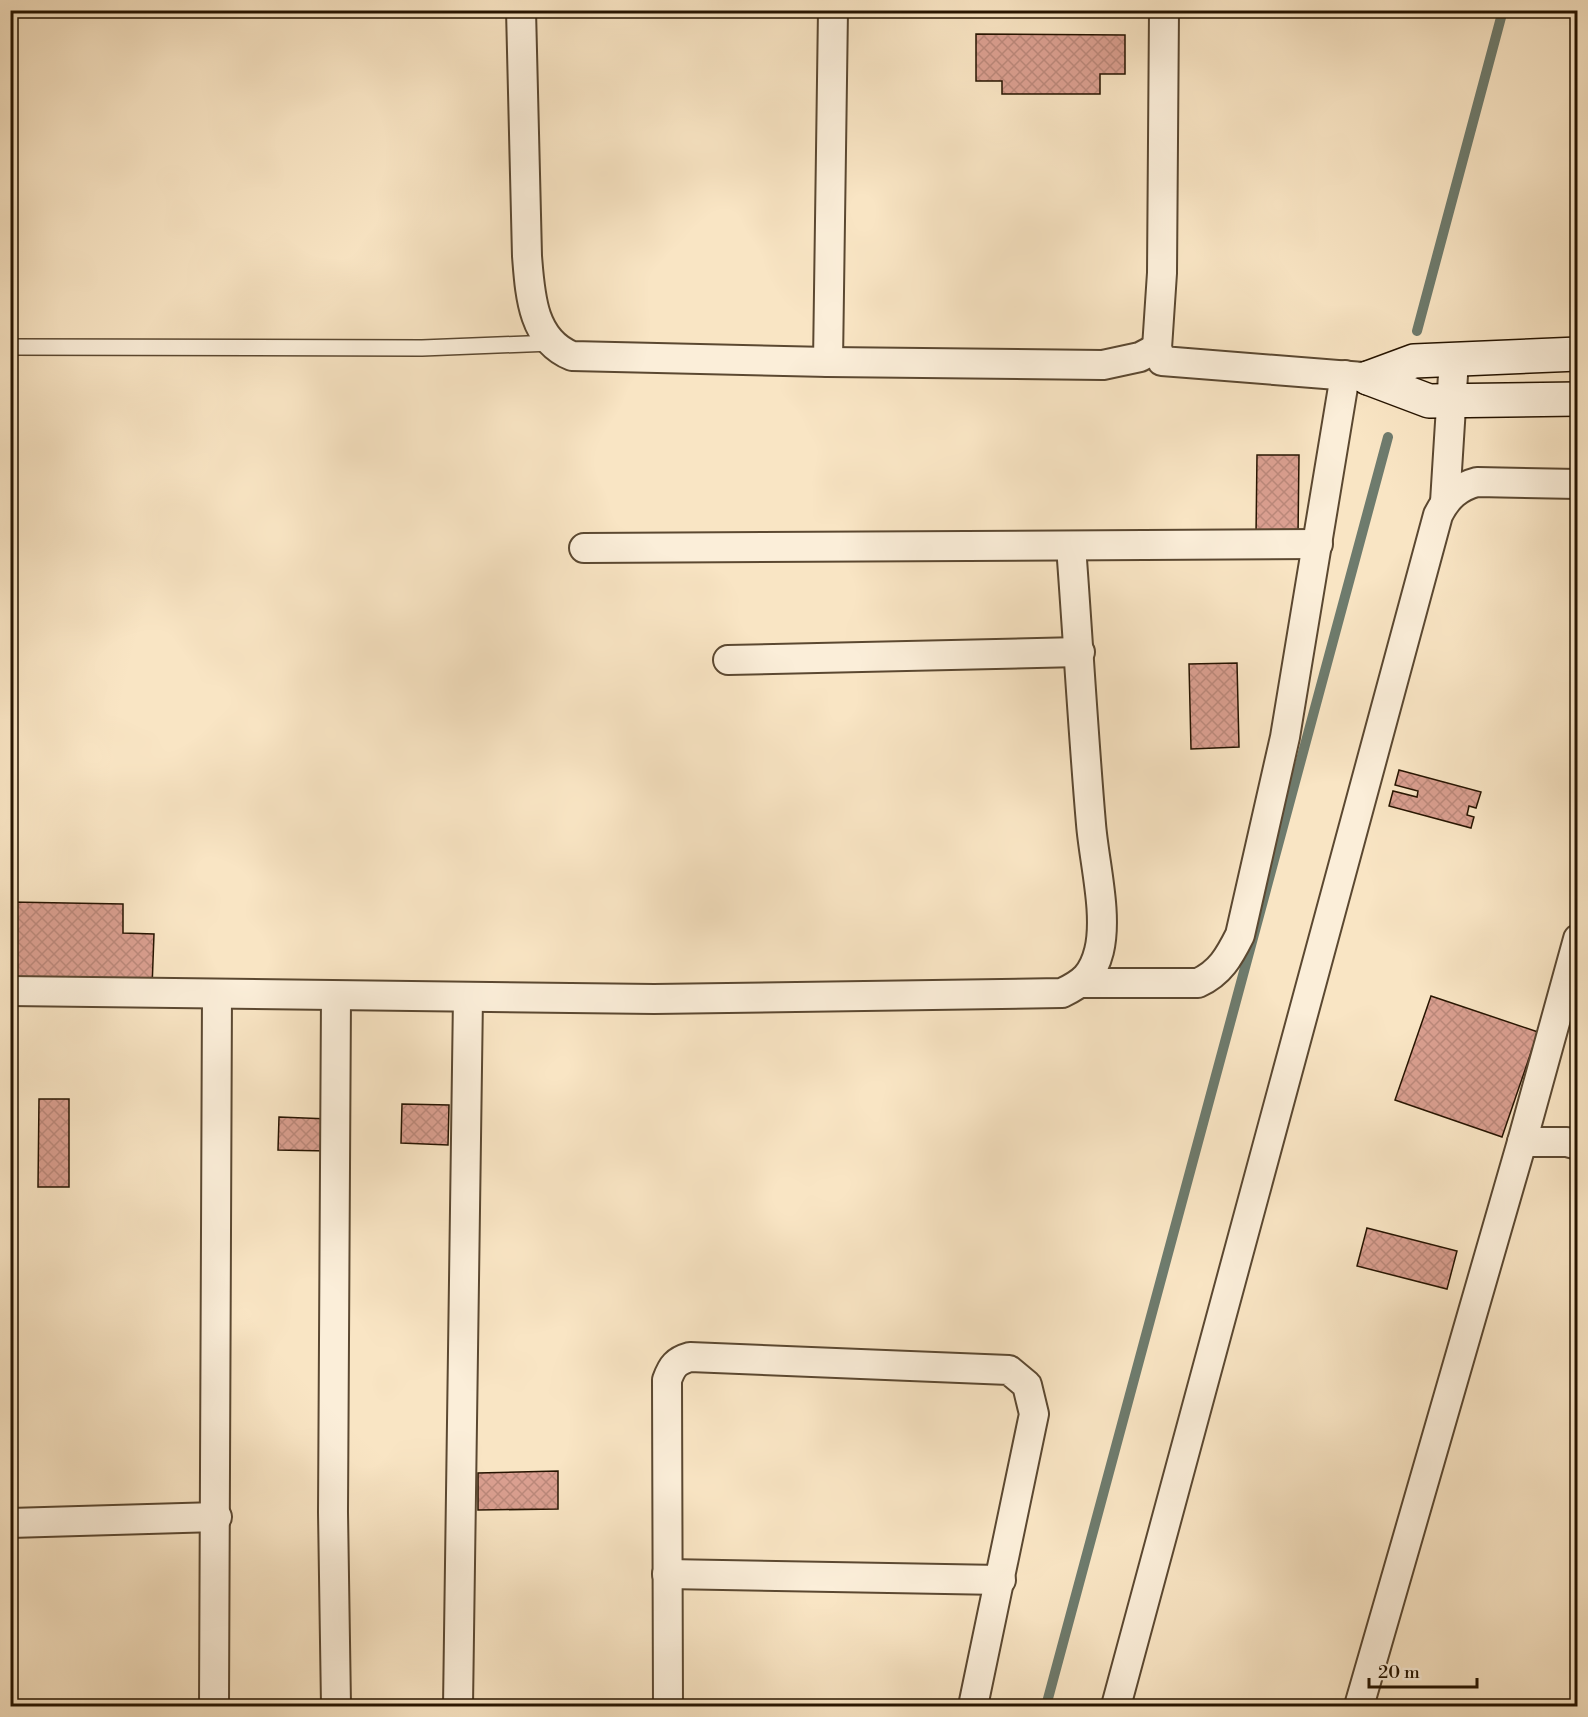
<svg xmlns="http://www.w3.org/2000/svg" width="1588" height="1717" viewBox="0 0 1588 1717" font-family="'Libre Bodoni',serif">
	<defs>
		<pattern id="building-cross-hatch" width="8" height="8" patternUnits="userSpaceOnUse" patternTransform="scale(1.5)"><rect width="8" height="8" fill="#da9f90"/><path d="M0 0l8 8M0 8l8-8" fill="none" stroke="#bb887a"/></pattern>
	</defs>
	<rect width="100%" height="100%" fill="#f9e5c4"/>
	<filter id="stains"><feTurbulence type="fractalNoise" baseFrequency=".00333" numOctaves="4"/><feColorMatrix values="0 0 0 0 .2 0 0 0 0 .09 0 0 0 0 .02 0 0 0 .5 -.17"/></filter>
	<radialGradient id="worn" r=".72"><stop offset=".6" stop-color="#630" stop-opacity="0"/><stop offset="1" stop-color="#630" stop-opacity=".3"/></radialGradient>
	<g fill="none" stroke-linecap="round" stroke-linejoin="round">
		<g stroke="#6e7b6d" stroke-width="10">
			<path d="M1417,331L1503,10"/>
			<path d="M1046,1706L1388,437"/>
		</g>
	</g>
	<g fill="url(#building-cross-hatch)" stroke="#261400" stroke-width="1.5">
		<path d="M976,34L1125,35V74H1100V94H1002V81H976Z"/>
		<path d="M1257,455H1299L1298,536L1256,535Z"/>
		<path d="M1237,663L1239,747L1191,749L1189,664Z"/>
		<path d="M1399,770L1481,792L1476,808L1469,806L1467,815L1474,817L1471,828L1389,806L1393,791L1417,797L1418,791L1395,785Z"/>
		<path d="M10,902L123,904V933L154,934L152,988L10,984Z"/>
		<path d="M1431,996L1538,1032L1502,1137L1395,1100Z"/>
		<path d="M39,1099H69V1187H38Z"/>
		<path d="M402,1104L449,1105L448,1145L401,1143Z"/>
		<path d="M279,1117L329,1119L328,1151L278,1150Z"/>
		<path d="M1367,1228L1457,1251L1447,1289L1357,1266Z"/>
		<path d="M558,1471V1509L478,1510V1473Z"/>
	</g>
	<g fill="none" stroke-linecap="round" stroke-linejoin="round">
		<defs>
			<path id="lane" d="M10,347L422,348L552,343"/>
			<g id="street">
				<path d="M521,10L527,256C530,294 532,340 572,356L828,362L1103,365L1140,357L1157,348"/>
				<path d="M1164,10L1162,273L1157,348L1162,361L1363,377"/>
				<path d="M828,362L833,10"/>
				<path d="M1445,502L1454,359"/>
				<path d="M584,548L1318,544"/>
				<path d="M728,660L1080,652"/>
				<path d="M1082,983H1198C1220,973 1229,957 1240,935L1285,737L1345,375"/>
				<path d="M10,991L654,999L1062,993C1083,983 1093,975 1099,951C1108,914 1094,862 1091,824C1083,731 1078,639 1071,546"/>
				<path d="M336,996L333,1512L336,1706"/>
				<path d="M1522,1142H1567L1578,1145"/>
				<path d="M10,1523L217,1517"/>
				<path d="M667,1574L1001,1580"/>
				<path d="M214,1706L217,994"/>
				<path d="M458,1706L468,997"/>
				<path d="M668,1706L667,1380C672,1366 676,1361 690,1357L1009,1370L1027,1385L1034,1414L973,1706"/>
				<path d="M1116,1706L1438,515C1447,497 1458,487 1477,482L1578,484"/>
				<path d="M1359,1706L1522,1142L1578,939"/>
			</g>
			<g id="secondary">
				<path d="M1368,378L1429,401L1578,399"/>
				<path d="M1368,378L1414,361L1578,354"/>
			</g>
		</defs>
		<use href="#lane" stroke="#5b4831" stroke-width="18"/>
		<use href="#street" stroke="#5b4831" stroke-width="32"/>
		<use href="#secondary" stroke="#261400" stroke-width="36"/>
		<use href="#lane" stroke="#fbeed9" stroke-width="15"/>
		<use href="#street" stroke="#fbeed9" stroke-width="28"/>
		<use href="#secondary" stroke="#fbeed9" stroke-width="33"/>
	</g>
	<rect width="1588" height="1717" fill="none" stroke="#f9e5c4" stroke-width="36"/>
	<rect x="12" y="12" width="1564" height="1693" fill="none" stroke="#261400" stroke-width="3"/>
	<rect x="18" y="18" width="1552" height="1681" fill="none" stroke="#261400" stroke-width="1.5"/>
	<path d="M1369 1678v9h108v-9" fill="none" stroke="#261400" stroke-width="3"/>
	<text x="1378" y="1678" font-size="18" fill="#261400" stroke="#fbeed9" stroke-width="4.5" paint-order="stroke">20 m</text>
	<rect width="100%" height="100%" filter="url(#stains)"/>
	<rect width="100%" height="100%" fill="url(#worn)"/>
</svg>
